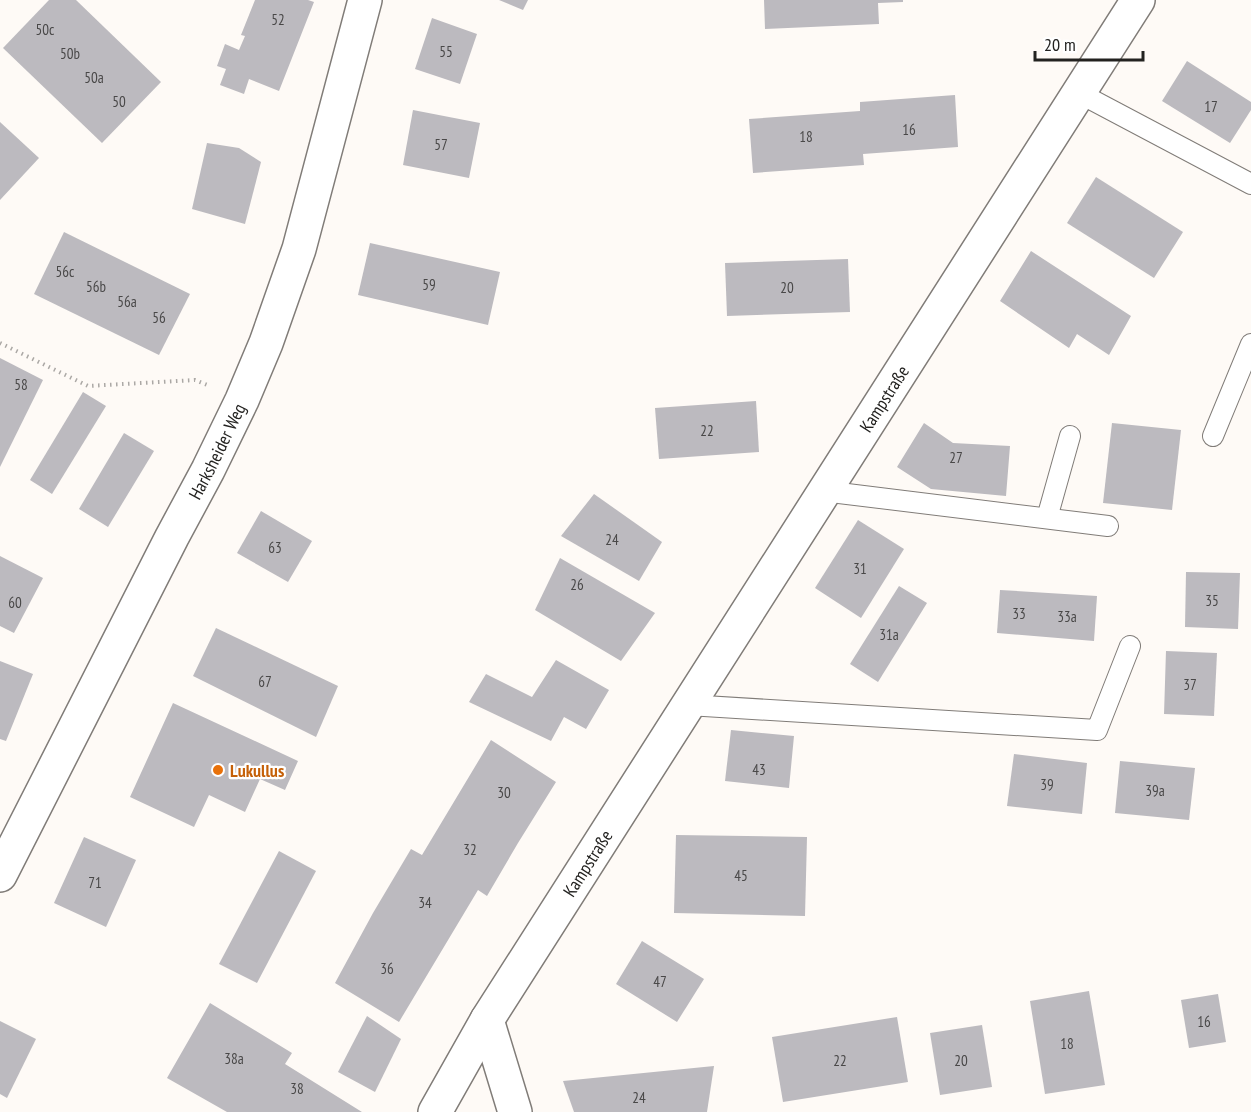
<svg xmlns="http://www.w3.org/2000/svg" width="1251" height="1112" font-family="'PT Sans Narrow',sans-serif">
  <rect width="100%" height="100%" fill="#fefaf6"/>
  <g fill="#bcbabf">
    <path d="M49 0H76L161 82 102 143 3 48Z"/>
    <path d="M255 0H308L314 2 279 91 249 79 244 94 220 85 226 69 217 66 225 44 239 50 245 36 241 35Z"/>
    <path d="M499 0H528L523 10Z"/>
    <path d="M764 0H903V2L878 3 879 24 765 29Z"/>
    <path d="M432 18 477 34 460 84 415 69Z"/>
    <path d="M1187 61 1251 102V110L1230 143 1162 101Z"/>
    <path d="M955 95 958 147 863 154 864 165 753 173 749 119 860 111V102Z"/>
    <path d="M413 110 480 123 469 178 403 165Z"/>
    <path d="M0 122 39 158 0 200Z"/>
    <path d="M207 143 239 148 261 162 245 224 192 209Z"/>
    <path d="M1096 177 1183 232 1154 278 1067 223Z"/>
    <path d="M64 232 190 294 159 355 34 294Z"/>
    <path d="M370 243 500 272 488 325 358 295Z"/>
    <path d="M1031 251 1131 316 1109 355 1077 334 1069 348 1000 301Z"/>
    <path d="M848 259 850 312 727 316 725 263Z"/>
    <path d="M0 358 43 380 0 467Z"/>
    <path d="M83 392 106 406 52 494 30 480Z"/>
    <path d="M756 401 759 452 659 459 655 408Z"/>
    <path d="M924 423 953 443 1010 446 1006 496 931 489 897 467Z"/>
    <path d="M1112 423 1181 430 1172 510 1103 503Z"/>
    <path d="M124 433 154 451 108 527 79 509Z"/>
    <path d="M594 494 662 542 639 581 561 536Z"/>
    <path d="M261 511 312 541 288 582 237 553Z"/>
    <path d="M858 520 904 549 861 618 815 588Z"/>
    <path d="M0 556 43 578 14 633 0 626Z"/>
    <path d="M560 558 655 613 621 661 535 610Z"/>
    <path d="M1186 572 1240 573 1238 629 1185 627Z"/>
    <path d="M899 586 927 603 878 682 850 664Z"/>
    <path d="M1000 590 1097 596 1094 641 997 633Z"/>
    <path d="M216 628 338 686 316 737 193 676Z"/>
    <path d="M1166 651 1217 653 1214 716 1164 714Z"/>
    <path d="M556 660 609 690 586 729 564 717 551 741 469 702 486 674 532 697Z"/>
    <path d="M0 661 33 674 6 741 0 739Z"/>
    <path d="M173 703 298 761 285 790 260 779 245 812 209 795 194 827 130 797Z"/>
    <path d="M731 730 794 736 789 788 725 781Z"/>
    <path d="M491 740 556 782 518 843 487 896 478 890 399 1022 335 983 373 913 411 849 422 855Z"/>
    <path d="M1014 754 1087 763 1082 814 1007 806Z"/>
    <path d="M1120 761 1195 768 1189 820 1115 813Z"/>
    <path d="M676 835 807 837 805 916 674 913Z"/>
    <path d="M84 837 136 860 106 927 54 903Z"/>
    <path d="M279 851 316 871 257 983 219 964Z"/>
    <path d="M642 941 704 979 677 1022 616 984Z"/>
    <path d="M1089 991 1105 1085 1045 1094 1030 1001Z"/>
    <path d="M1218 994 1226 1042 1189 1048 1181 1000Z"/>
    <path d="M210 1003 292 1053 285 1064 362 1112H227L167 1078Z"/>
    <path d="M367 1016 401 1039 375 1092 338 1072Z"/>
    <path d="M897 1017 908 1082 783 1102 772 1037Z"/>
    <path d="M0 1021 36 1039 7 1098 0 1094Z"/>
    <path d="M982 1025 992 1087 940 1095 930 1033Z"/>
    <path d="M714 1066 707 1112H574L563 1081Z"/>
  </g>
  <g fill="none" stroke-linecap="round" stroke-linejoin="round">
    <defs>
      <g id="lane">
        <path d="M1079 93 1251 184"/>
        <path d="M1213 436 1251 344"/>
        <path d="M839 493 1108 526"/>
        <path d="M1047 518 1070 436"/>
        <path d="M688 705 1097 730 1130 646"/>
      </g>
      <g id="street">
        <path d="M487 1020 515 1112"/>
        <path id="s1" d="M435 1112 487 1020 1138 0"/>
      </g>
      <g id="secondary">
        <path id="s2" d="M0 875 172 537 208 470 242 400 266 343 299 249 365 0"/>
      </g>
    </defs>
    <use href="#lane" stroke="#807c78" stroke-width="22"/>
    <use href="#street" stroke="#807c78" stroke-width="36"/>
    <use href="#secondary" stroke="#807c78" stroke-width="36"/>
    <path stroke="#aba8a5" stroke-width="4" stroke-dasharray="1.5 4.5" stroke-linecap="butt" d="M0 343 88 386 195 380 210 386"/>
    <use href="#lane" stroke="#fff" stroke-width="20"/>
    <use href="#street" stroke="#fff" stroke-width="33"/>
    <use href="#secondary" stroke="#fff" stroke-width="33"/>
  </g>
  <circle fill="#e8710a" stroke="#fff" stroke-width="2" cx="218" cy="770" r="6"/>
  <g text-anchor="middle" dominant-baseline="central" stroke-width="4.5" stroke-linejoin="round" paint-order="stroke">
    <g font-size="15" fill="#494848">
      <text x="278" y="19">52</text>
      <text x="45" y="29">50c</text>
      <text x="446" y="51">55</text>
      <text x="70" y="53">50b</text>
      <text x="94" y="77">50a</text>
      <text x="119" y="101">50</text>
      <text x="1211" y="106">17</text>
      <text x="909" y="129">16</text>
      <text x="806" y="136">18</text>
      <text x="441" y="144">57</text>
      <text x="65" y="271">56c</text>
      <text x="429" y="284">59</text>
      <text x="96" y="286">56b</text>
      <text x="787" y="287">20</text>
      <text x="127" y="301">56a</text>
      <text x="159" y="317">56</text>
      <text x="21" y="384">58</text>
      <text x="707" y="430">22</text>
      <text x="956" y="457">27</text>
      <text x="612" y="539">24</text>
      <text x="275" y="547">63</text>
      <text x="860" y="568">31</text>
      <text x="577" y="584">26</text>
      <text x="1212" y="600">35</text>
      <text x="15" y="602">60</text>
      <text x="1019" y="613">33</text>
      <text x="1067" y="616">33a</text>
      <text x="889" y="634">31a</text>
      <text x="265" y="681">67</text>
      <text x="1190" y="684">37</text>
      <text x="759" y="769">43</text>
      <text x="1047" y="784">39</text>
      <text x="1155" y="790">39a</text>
      <text x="504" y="792">30</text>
      <text x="470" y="849">32</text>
      <text x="741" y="875">45</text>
      <text x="95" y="882">71</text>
      <text x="425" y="902">34</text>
      <text x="387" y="968">36</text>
      <text x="660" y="981">47</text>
      <text x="1204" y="1021">16</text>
      <text x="1067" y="1043">18</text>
      <text x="234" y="1058">38a</text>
      <text x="840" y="1060">22</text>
      <text x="961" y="1060">20</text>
      <text x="297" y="1088">38</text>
      <text x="639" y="1097">24</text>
    </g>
    <g font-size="18" fill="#232220" stroke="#fff">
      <text stroke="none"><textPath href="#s1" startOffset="843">Kampstraße</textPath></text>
      <text stroke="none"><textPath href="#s2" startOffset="476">Harksheider Weg</textPath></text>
      <text stroke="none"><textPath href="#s1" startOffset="292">Kampstraße</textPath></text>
    </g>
    <g font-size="18" font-weight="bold" fill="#c56008" stroke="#fff" text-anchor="start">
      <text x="230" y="770">Lukullus</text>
    </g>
  </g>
  <path d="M1035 51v9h108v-9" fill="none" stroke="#232220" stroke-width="3"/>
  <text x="1044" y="51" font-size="18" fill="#232220" stroke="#ffffff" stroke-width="4.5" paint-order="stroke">20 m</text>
</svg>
